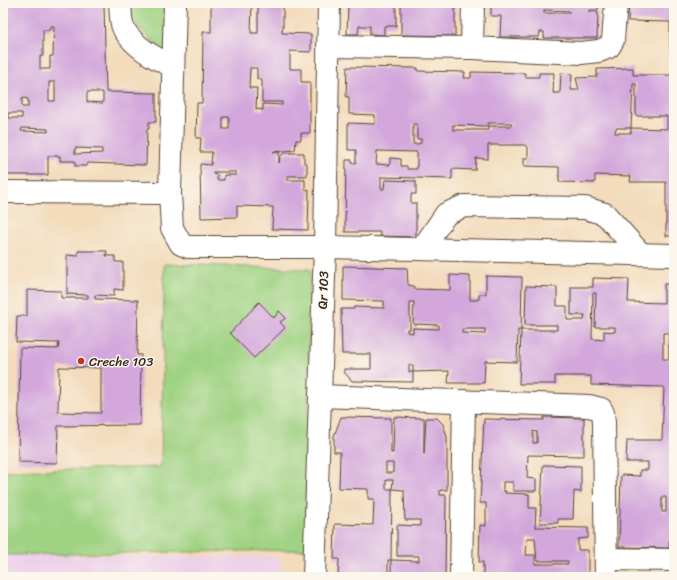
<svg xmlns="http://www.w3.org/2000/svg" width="677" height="580" font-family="Sriracha,sans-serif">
  <rect width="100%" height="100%" fill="#fbf7ec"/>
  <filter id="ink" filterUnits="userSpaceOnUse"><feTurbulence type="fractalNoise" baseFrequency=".025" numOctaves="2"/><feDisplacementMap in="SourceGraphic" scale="8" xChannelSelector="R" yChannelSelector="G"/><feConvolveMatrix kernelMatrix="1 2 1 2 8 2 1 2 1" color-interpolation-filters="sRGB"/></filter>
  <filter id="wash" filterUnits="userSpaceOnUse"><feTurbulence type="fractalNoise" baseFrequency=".012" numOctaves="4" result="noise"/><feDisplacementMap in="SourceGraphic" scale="16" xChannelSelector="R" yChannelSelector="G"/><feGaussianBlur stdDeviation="0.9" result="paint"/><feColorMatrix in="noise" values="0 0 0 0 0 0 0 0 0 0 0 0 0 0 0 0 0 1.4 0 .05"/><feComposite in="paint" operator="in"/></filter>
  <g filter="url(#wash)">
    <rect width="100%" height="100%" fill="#f3dbbb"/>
    <path fill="#edd0e9" d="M3 555 280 557V577H3Z"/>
    <g fill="#9fd282" stroke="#6d7e50">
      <path d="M130 3H171L169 58 130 18Z"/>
      <path d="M164 264 310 269 306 550 3 555V471L161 467C162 399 164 332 164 264Z"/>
    </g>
    <g id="blocks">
      <g fill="#d3a7dc" fill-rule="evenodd">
        <path d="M6 3H104L106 92 156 93V122H149V129H147L146 165 87 163V166H75V161H60V156H48V175H3V19H6ZM50 26H54L53 56H50V69H40V56H43V30H50ZM49 82H55V101H49ZM87 92H103V103L87 102ZM22 98 28 99V107H22ZM8 113H22V118H8ZM22 128 48 129V132L21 131ZM75 148 102 149V153L75 154Z"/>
        <path d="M211 3H252L251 33H258V3H283V29H282V33L311 34V52L290 51V69H301V82H310V133H301V140H296L295 150 273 152H279V163L280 157 284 153H304V163H307V176H287V180H305V190H309L308 230 272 229 273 207 237 206V217L201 218 200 164 211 165 212 152H200L201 138H196L197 103H202L203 32H211ZM250 68H257V79H262V102H282V105L263 104V110L256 109 257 88H249ZM223 117H229V129H223ZM213 172H236V175H224V180H217V175L213 174Z"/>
        <path d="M348 3H396V26H384V35L370 34V26H359L358 34H347Z"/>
        <path d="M401 3H455V36L401 35Z"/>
        <path d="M491 3H598V10H589V12H598L597 38H544V32H540L539 37H500L501 16H491ZM544 10 569 11V13H544Z"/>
        <path d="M629 3H674V49H670V22L628 21Z"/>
        <path d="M672 52H674V236H666V182H630L631 176 595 175V183L559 182V167L524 166V158H528V147L524 145H488V159L476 158 475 170 452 169V179L381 177V189H384L385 180 416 181V194H411V203H416V237L380 236V232H345L346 160H352V163H356V150H348V123L375 124V115L349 114V97H346L347 67 418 68V71L465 72 464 78H471V72L525 73V77H539V73H554L553 93H560L561 73 572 74 571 90H579L576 78 597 77V69L633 68V75H672ZM633 84H636V116H667V129L631 128ZM488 123H512L511 126H488ZM413 124H417V139H421V143L417 144H413ZM453 125 488 126V130H453ZM616 128H631V133H615ZM377 151 417 152V169H407V166H401V159L390 158V165L376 164Z"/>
        <path d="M78 251H107L106 256H115V262H123V290L114 289V296L95 295V299L138 300 137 355H141L140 425 58 426 57 463 18 462 20 348 58 349 59 343 16 342 17 316H27V290L61 291V298H88V295L67 294V255L78 256ZM59 367 101 368V413L58 412Z"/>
        <path d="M343 266 407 268 408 285 414 286V289L450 290V275L470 276V300H477L479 299V294H486V276L522 277 521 330H518L517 362 485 361 484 383H448L449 371 413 372V365H409V372H413V382L352 381 344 372V369H371V354H342L341 309H354V307L384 308V301L343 300ZM410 302H414L413 324 439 325V329L413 328V333L407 332V329H410ZM462 329H485V334L462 333Z"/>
        <path d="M593 278 629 279 628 302 664 303V284H671V287H674V541H669V548L619 547 621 475 640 476V470H648V462H626L627 440H662L664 387 591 385V376H555V384H519L521 330H557V325H525L526 286 557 287V306H567V320H584L585 315H571V287H593ZM593 293H596L595 327H615V332L604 331V340L592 339ZM663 333H669V359H663ZM662 497H666V512H662Z"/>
        <path d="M259 302 274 318 279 311 286 318 280 322 285 328 254 358 230 333Z"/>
        <path d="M341 417 391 418V453H393L394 417 424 418V454L426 418H437L443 424 447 437V490H440V495H446L445 577H391V560H388V577H338L339 559H334L335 524 373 525 374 499H368V489L339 488 340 452H334V436ZM386 463H393V473H386ZM386 480H393L392 489 404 490 405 520H420V526L397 525V556H419V561L391 560 392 489H386Z"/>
        <path d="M544 417 584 418V456L528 455 527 478 536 479V491H513V482H503V491H506L505 493 529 494V508H536L535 527 588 528V538L578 539V550H588V577H483V562H479L480 525 486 526V503H480L484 419 544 420ZM533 431 537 432V443H533ZM527 538H535L537 561H568V564H535V555H526Z"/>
        <path d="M543 465 581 466V492L574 491 573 519H558V523H540Z"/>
      </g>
    </g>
  </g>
  <g filter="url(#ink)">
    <use href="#blocks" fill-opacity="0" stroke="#574536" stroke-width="1"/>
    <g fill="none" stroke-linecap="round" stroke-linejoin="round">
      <defs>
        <g id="street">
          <path d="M120 3C121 12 120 24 125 31 136 48 156 59 173 66"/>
          <path d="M175 3 170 193 172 228 181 244 188 247H325L674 255"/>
          <path d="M328 46 472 48 581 53 599 51 609 47 613 40 616 3"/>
          <path d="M472 48 473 3"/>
          <path d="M3 192 170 193"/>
          <path d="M422 249 446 214 464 206 585 208 605 214 641 254"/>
          <path d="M320 396 589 406 601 409 603 413 604 422 606 577"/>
          <path d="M607 559 674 560"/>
          <path d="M314 577 325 247 329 3"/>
          <path d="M461 577 464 401"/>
        </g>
      </defs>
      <use href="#street" stroke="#574536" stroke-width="24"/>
      <use href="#street" stroke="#fff" stroke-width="22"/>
    </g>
  </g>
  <circle fill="#c8321e" stroke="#fbf7ec" stroke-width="1.5" cx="81" cy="361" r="4"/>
  <g text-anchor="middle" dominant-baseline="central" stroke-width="3" stroke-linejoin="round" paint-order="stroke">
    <g font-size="13" fill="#3b2a1e" stroke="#fbf7ec">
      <text transform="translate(323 290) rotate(-88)">Qr 103</text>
    </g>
    <g font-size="13" fill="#3b2a1e" stroke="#fbf7ec" text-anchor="start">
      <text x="89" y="361">Creche 103</text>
    </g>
  </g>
  <rect width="677" height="580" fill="none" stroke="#fbf7ec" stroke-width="16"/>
</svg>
